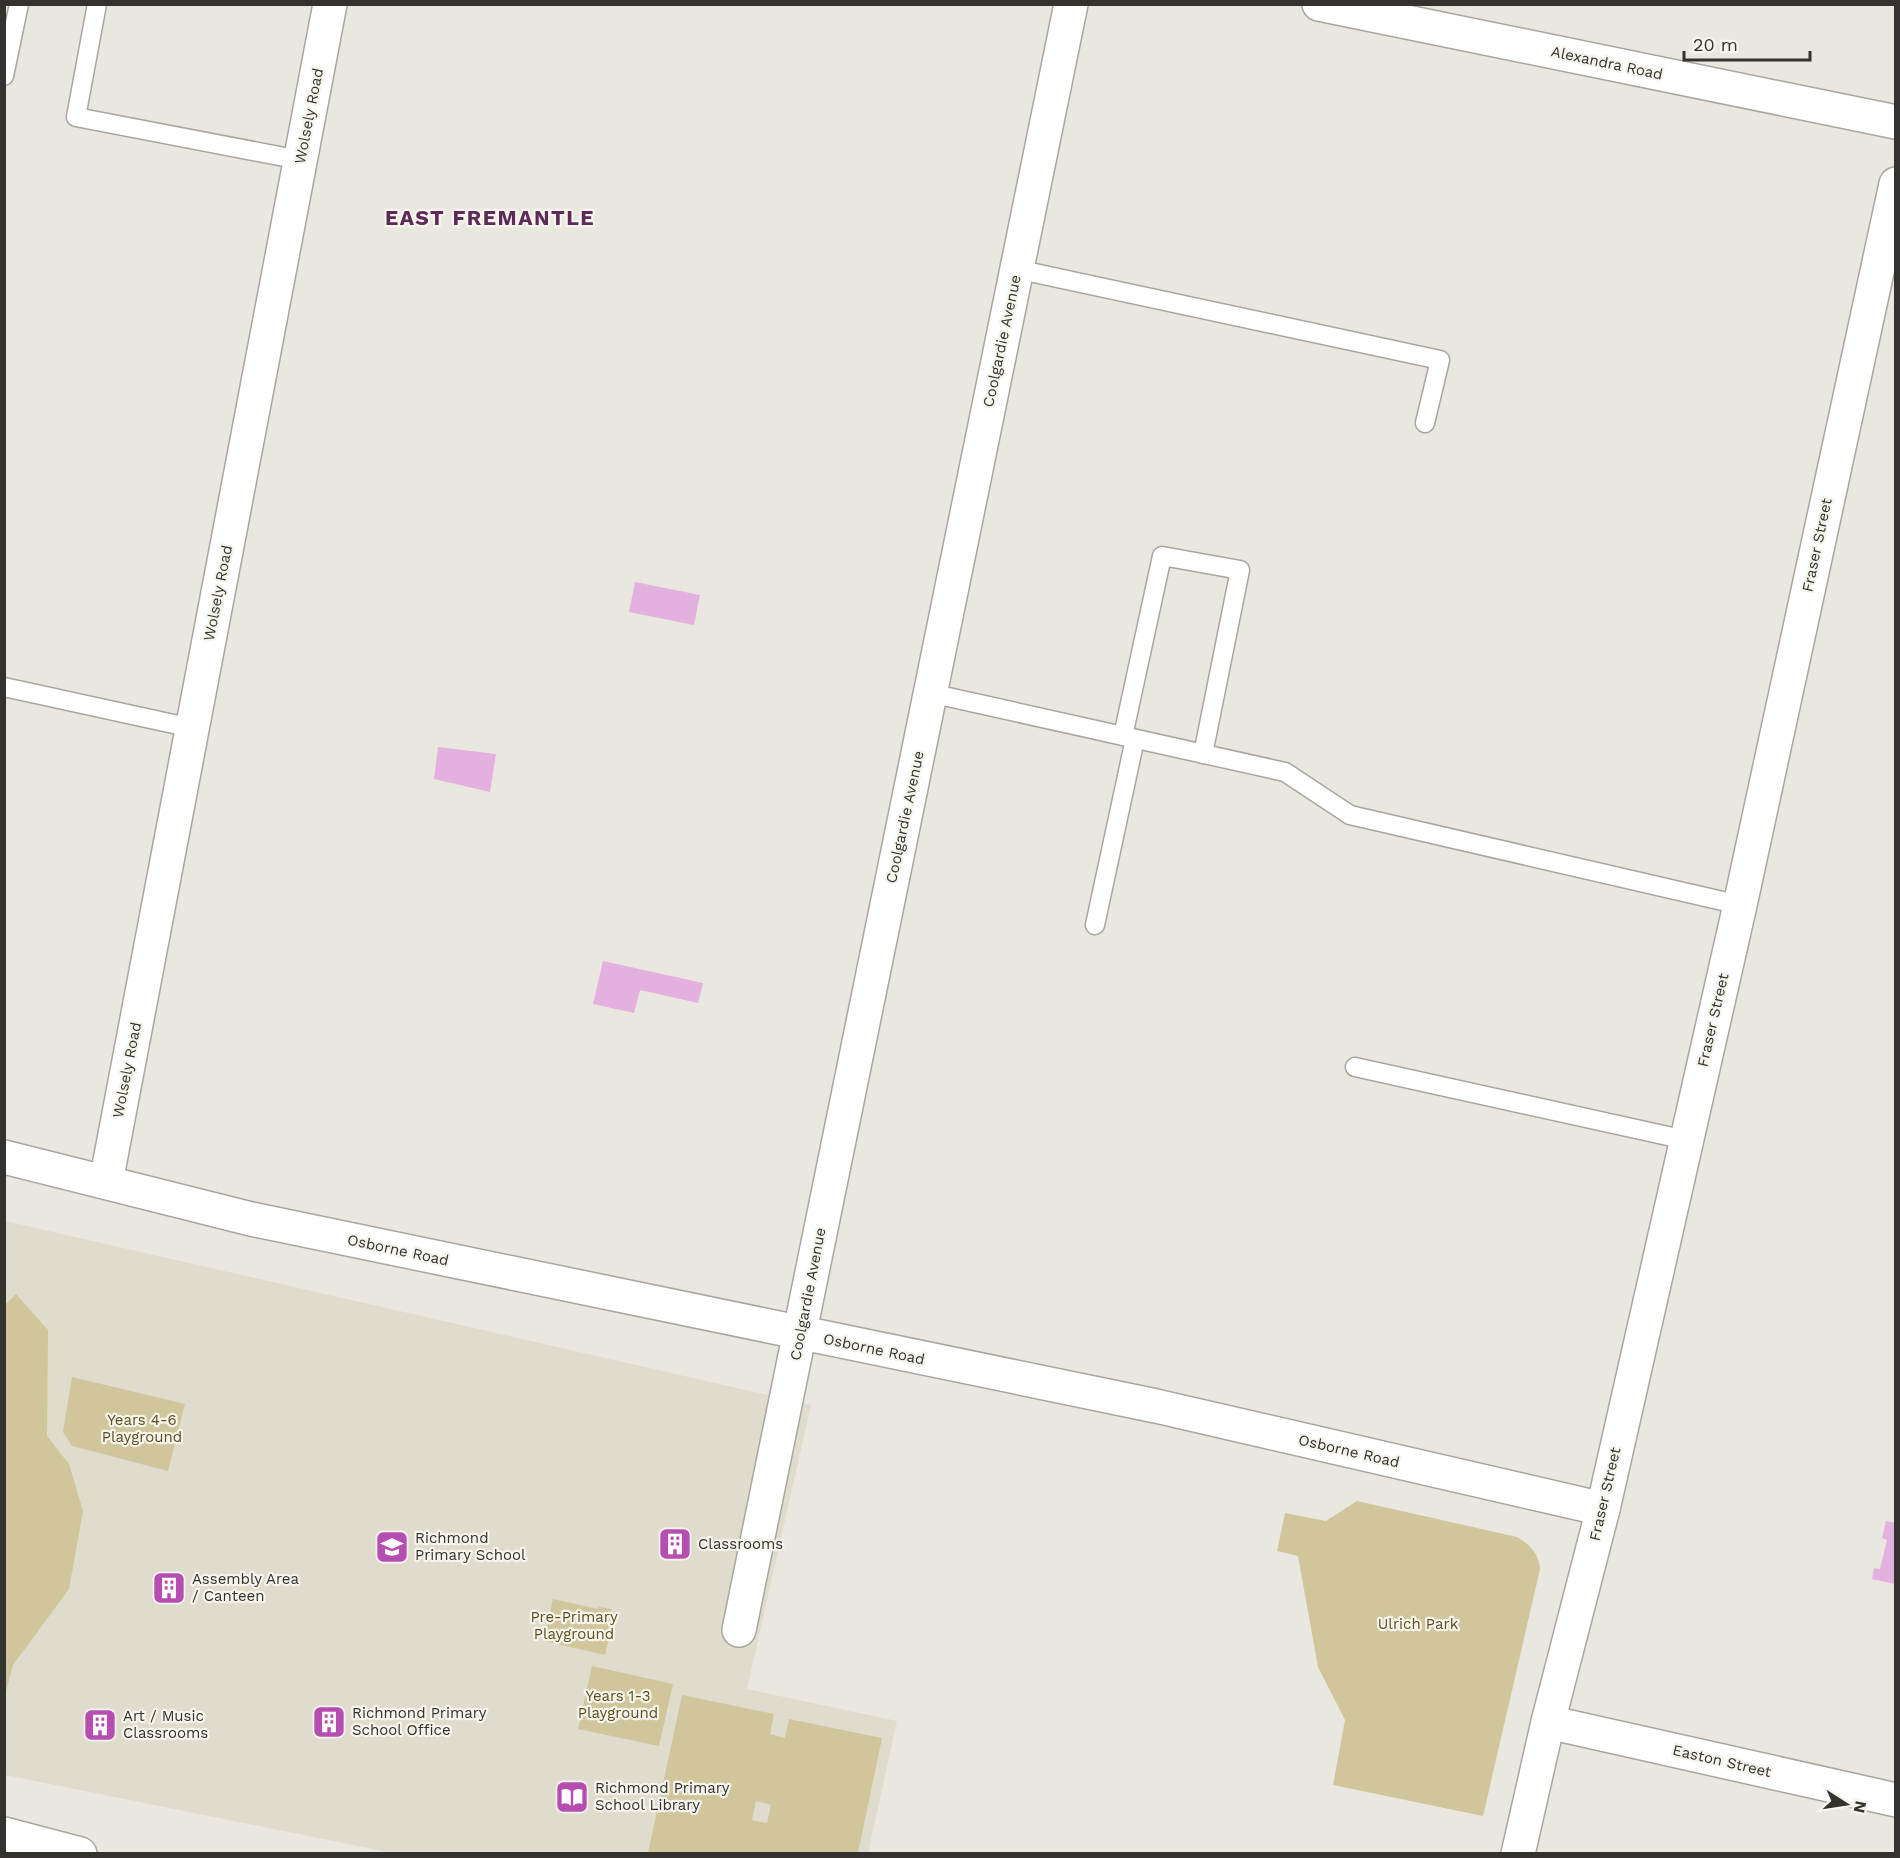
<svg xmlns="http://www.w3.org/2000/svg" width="1900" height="1858" font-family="'Work Sans',sans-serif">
  <rect width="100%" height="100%" fill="#e9e7df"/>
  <path fill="#dfdccd" d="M5 1221 811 1405 747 1689 897 1721 868 1853H393L5 1775Z"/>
  <g fill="#d0c59b" fill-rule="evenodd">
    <path d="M16 1294 48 1330 47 1436 69 1464 83 1511 69 1589 13 1665 5 1695 4 1306Z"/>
    <path d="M72 1377 185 1404 168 1471 72 1446 63 1432Z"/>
    <path d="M1357 1501 1517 1537C1530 1545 1539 1553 1540 1569L1483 1816 1333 1785 1345 1720 1318 1667 1298 1556 1277 1551 1285 1513 1326 1521Z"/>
    <path d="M553 1599 598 1609 599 1607 611 1609V1611L615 1612 605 1655 544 1641Z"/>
    <path d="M592 1666 673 1684 659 1746 578 1729Z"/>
    <path d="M682 1695 774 1714 770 1734 785 1738 789 1719 882 1738 858 1853H648ZM756 1801 771 1805 767 1823 752 1820Z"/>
  </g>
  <g fill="#e4b0df">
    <path d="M635 582 700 595 694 625 629 612Z"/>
    <path d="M438 747 496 754 490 792 434 779Z"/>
    <path d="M603 961 703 983 698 1003 640 990 634 1013 593 1004Z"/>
    <path d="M1886 1521 1895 1523V1584L1872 1579 1874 1568 1880 1569 1887 1540 1882 1538Z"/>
  </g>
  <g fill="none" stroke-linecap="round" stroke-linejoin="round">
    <defs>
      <g id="service">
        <path d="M97 4 76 117 300 160"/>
        <path d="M4 76 19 4"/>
        <path d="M1016 269 1440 360 1425 423"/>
        <path d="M4 687 192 728"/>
        <path d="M930 693 1285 772 1350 815 1740 905"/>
        <path d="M1123 736 1162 556 1240 570 1203 754"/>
        <path d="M1095 925 1135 739"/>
        <path d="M1355 1067 1686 1140"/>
      </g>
      <g id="minor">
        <path d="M1319 4 1896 122"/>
        <path d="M4 1157 251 1219 1156 1406 1603 1509"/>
        <path d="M106 1182 330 4"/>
        <path d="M739 1630 1071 4"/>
        <path d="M1548 1722 1896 1800"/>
        <path d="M4 1834 80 1854"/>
        <path d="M1518 1854 1548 1722 1603 1509 1740 905 1896 184"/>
      </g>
    </defs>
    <use href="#service" stroke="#a8a69f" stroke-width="21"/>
    <use href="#minor" stroke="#a8a69f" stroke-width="36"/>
    <use href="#service" stroke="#fff" stroke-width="18"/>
    <use href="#minor" stroke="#fff" stroke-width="33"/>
  </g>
  <defs>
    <symbol id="building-square" viewBox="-11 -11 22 22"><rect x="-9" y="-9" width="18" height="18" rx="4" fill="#b64eb1" stroke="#f6f4ec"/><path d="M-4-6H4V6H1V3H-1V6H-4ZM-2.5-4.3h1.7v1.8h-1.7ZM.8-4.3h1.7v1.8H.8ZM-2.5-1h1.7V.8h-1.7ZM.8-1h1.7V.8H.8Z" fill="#fff"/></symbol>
    <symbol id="school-square" viewBox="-11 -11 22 22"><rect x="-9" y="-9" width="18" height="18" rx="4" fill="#b64eb1" stroke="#f6f4ec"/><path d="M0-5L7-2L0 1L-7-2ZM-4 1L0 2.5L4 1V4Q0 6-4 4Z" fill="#fff"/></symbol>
    <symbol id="library-square" viewBox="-11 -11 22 22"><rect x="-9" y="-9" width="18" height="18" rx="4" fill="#b64eb1" stroke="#f6f4ec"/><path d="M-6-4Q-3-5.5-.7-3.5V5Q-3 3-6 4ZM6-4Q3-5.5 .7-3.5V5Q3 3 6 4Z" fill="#fff"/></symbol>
  </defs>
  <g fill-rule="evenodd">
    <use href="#building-square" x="656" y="1525" width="38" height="38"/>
    <use href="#school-square" x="373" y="1528" width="38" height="38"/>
    <use href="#building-square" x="150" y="1569" width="38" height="38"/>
    <use href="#building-square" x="310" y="1703" width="38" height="38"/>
    <use href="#building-square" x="81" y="1706" width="38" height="38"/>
    <use href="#library-square" x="553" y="1778" width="38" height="38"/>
  </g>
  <g text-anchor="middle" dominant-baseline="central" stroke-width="4.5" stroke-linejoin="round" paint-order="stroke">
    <g font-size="15" fill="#33322f" stroke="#f6f4ec">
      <text transform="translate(1607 63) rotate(12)">Alexandra Road</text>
      <text transform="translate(309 116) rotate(-79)">Wolsely Road</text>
      <text transform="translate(1002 341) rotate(-78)">Coolgardie Avenue</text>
      <text transform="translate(1817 545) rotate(-78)">Fraser Street</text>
      <text transform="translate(218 593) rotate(-79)">Wolsely Road</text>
      <text transform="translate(905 817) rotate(-78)">Coolgardie Avenue</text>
      <text transform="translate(1713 1020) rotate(-77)">Fraser Street</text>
      <text transform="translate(127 1070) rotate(-79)">Wolsely Road</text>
      <text transform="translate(398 1250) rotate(12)">Osborne Road</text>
      <text transform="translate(808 1294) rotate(-79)">Coolgardie Avenue</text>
      <text transform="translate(874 1349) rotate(12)">Osborne Road</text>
      <text transform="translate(1349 1451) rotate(13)">Osborne Road</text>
      <text transform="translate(1605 1494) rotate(-77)">Fraser Street</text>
      <text transform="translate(1722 1761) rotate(13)">Easton Street</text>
    </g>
    <g font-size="15" fill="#5d501e" stroke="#f6f4ec">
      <text x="142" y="1420">Years 4-6<tspan x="142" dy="17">Playground</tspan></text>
      <text x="574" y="1617">Pre-Primary<tspan x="574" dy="17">Playground</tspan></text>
      <text x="1418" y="1624">Ulrich Park</text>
      <text x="618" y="1696">Years 1-3<tspan x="618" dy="17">Playground</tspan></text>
    </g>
    <g font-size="15" fill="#33322f" stroke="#f6f4ec" text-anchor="start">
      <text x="415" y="1538">Richmond<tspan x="415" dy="17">Primary School</tspan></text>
      <text x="698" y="1544">Classrooms</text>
      <text x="192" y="1579">Assembly Area<tspan x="192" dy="17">/ Canteen</tspan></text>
      <text x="352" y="1713">Richmond Primary<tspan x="352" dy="17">School Office</tspan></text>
      <text x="123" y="1716">Art / Music<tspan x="123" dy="17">Classrooms</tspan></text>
      <text x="595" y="1788">Richmond Primary<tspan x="595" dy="17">School Library</tspan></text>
    </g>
    <g font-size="21" font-weight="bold" letter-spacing="1.5" fill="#5d2a5a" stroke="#f6f4ec">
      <text x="490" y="217">EAST FREMANTLE</text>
    </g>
  </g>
  <rect width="1900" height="1858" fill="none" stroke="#33322f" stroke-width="12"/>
  <g transform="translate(1846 1804) rotate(102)" stroke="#f6f4ec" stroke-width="4.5" paint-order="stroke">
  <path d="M0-4.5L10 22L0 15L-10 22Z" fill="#33322f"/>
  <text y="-9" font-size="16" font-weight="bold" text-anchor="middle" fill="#33322f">N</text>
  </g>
  <path d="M1684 51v9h126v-9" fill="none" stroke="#33322f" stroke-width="3"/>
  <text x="1693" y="51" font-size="18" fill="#33322f" stroke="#f6f4ec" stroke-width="4.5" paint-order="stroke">20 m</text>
</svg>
